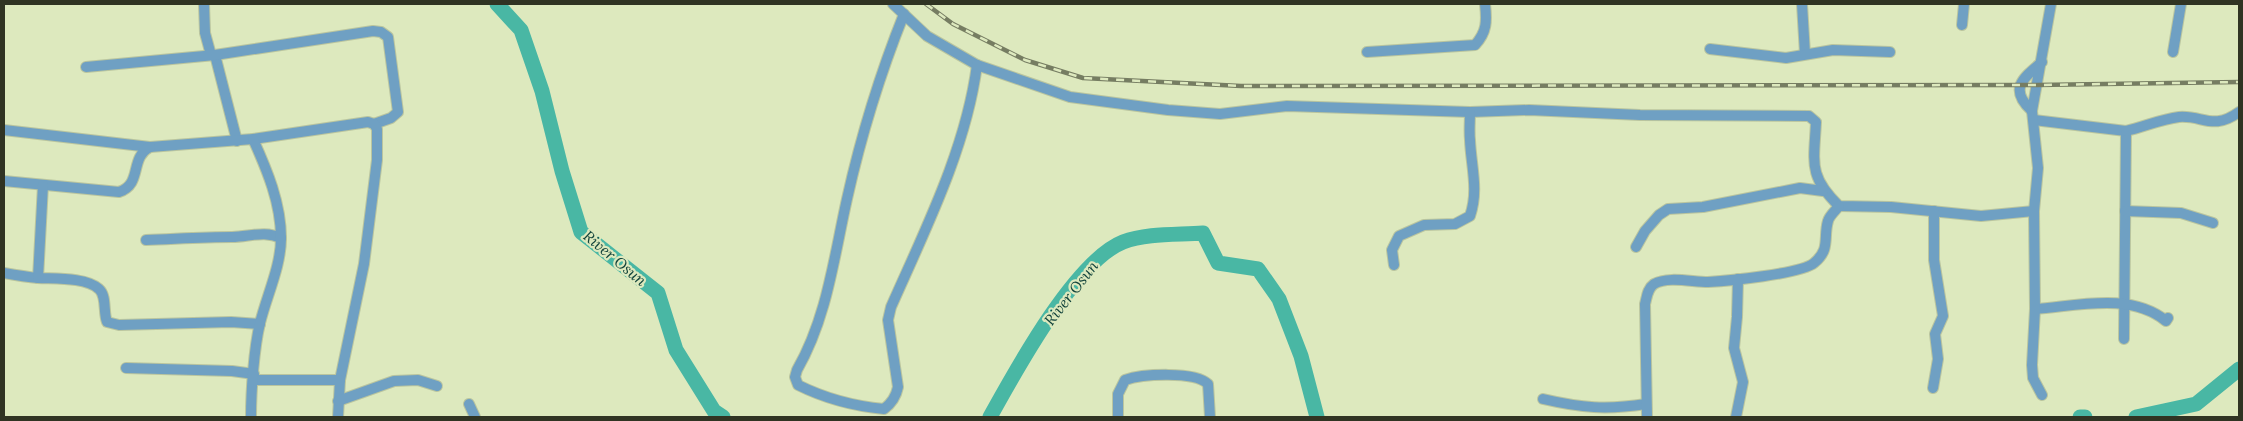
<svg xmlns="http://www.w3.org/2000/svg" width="2243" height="421" font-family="Lora,serif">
  <rect width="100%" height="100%" fill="#dde9be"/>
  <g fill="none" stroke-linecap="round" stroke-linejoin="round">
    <g stroke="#49b7a4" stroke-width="15">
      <path d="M497 4 521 30 542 91 562 171 581 232 658 293 676 350 714 411 723 417"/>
      <path d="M990 417C1015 372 1075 261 1123 242 1147 233 1178 235 1203 233L1218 263 1258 269 1279 299 1301 356 1317 417"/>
      <path d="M2080 417H2085"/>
      <path d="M2136 417 2196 404 2239 369"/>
    </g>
    <defs>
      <g id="minor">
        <path d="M204 4 205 33 211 55"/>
        <path d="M893 4 927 36 977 65 1070 97 1168 110 1220 114 1287 106 1470 112 1529 110 1640 115 1809 116 1816 122C1814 163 1808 176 1839 206L1891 207 1981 216 2034 211"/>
        <path d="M1802 4 1805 54"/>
        <path d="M904 14C880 74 861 136 847 199 834 257 827 318 797 370L795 377 798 385C826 399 853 406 884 409 892 403 896 397 898 387L888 320 891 307C925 230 966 149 977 65"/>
        <path d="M1962 25 1964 4"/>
        <path d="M1710 49 1786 58 1833 50 1890 52"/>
        <path d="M1367 52 1475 45C1487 32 1487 21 1485 4"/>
        <path d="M2173 52 2181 4"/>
        <path d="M215 55 237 141"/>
        <path d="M86 67 215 55 373 31 381 32 388 37 398 112 391 118 374 124"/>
        <path d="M2032 111C2008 89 2023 78 2042 62"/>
        <path d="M2034 120 2126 131 2124 339"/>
        <path d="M4 130 150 147 253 139 368 122 374 124 377 129V160L364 264 340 380 338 417"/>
        <path d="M2126 131C2144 127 2161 119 2179 117 2203 115 2213 131 2239 112"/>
        <path d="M4 181 119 192C143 184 129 158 150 147"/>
        <path d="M2125 211 2181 213 2213 223"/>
        <path d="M146 240C175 239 203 237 232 237 249 237 264 230 281 238"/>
        <path d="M1636 247 1645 231 1659 215 1668 209 1703 207 1800 188 1823 191"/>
        <path d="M1394 265 1392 250 1399 236 1424 225 1455 224 1470 216C1479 190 1471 166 1470 140 1469 131 1470 121 1470 112"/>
        <path d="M4 273C15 275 27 277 38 278 54 279 86 277 99 289 107 296 103 312 107 322L119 325 231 322 260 324"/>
        <path d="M38 278 43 185"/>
        <path d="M2035 309C2078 306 2130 292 2166 321L2168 318"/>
        <path d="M126 368 232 371 254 374"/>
        <path d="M253 380H340"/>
        <path d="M1933 388 1938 359 1935 334 1943 316 1934 260V211"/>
        <path d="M2042 395 2033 378 2032 365 2035 309 2034 211 2038 168 2032 111 2051 4"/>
        <path d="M1543 399C1582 408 1606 410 1646 404"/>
        <path d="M338 401 394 381 418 380 437 386"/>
        <path d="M469 404 475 417"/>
        <path d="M251 417C251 391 254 348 260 323 267 295 281 266 281 238 281 203 267 170 253 139"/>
        <path d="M1118 417V394L1125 380C1142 374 1195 371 1208 384L1210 417"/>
        <path d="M1647 417 1645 304C1647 297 1647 289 1654 284 1668 276 1692 282 1708 282 1726 281 1801 274 1814 263 1831 249 1823 238 1828 221 1829 216 1836 210 1839 206"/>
        <path d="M1736 417 1743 382 1734 348 1737 317 1738 279"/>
      </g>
    </defs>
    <use href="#minor" stroke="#bac59f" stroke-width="12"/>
    <use href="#minor" stroke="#6fa0c3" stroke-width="10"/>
    <defs>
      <path id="rail" d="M926 4 953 24 1025 60 1083 78 1241 86 2037 85 2239 82"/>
    </defs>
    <use href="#rail" stroke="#767d62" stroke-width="4.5"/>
    <use href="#rail" stroke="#dde9be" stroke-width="2.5" stroke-dasharray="8" stroke-linecap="butt"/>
  </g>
  <g text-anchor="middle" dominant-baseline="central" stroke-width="4.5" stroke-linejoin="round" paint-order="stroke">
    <g font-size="15" font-style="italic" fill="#12433b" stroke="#dde9be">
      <text transform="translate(615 258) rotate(40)">River Osun</text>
      <text transform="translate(1071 293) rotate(-52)">River Osun</text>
    </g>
  </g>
  <rect width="2243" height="421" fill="none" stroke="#303423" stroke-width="10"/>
</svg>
